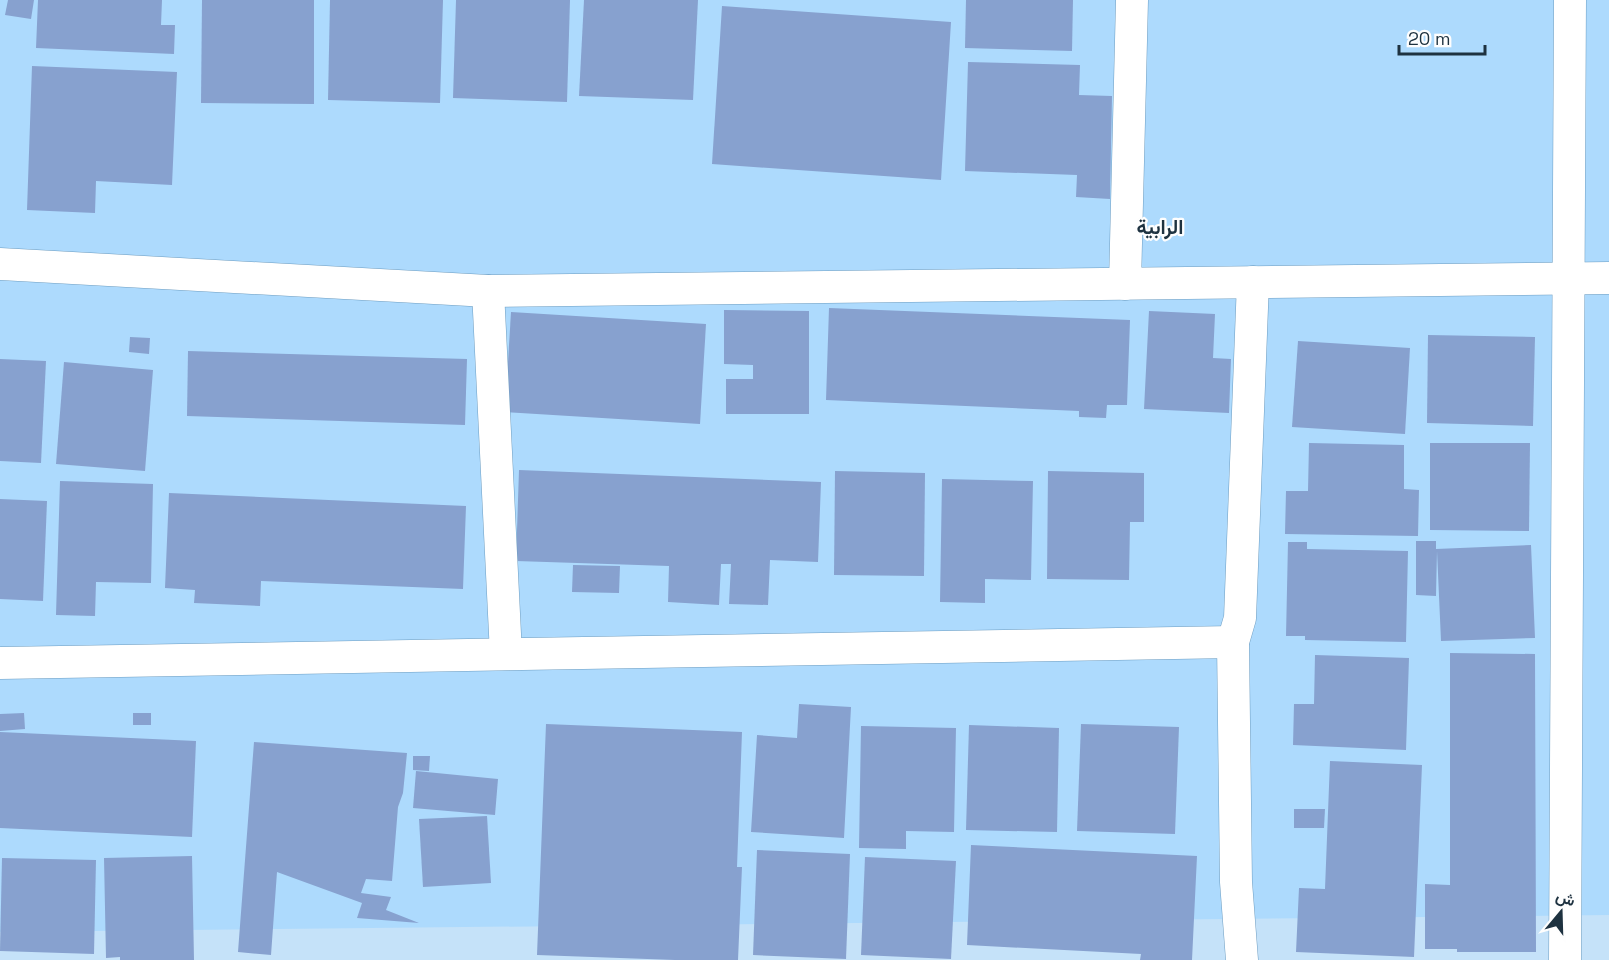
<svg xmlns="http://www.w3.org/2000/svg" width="1609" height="960" font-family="'Space Grotesk',Vazirmatn,sans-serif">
  <rect width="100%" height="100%" fill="#c5e2f9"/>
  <path fill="#addafd" d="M0 0H1609V915L0 932Z"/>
  <g fill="#87a1cf">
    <path d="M8 0H34L31 19 5 15Z"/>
    <path d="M38 0H162L161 25H175L174 54 36 48Z"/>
    <path d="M202 0H314V104L201 103Z"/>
    <path d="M330 0H443L440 103 328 100Z"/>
    <path d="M456 0H570L567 102 453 98Z"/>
    <path d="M584 0H698L693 100 579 96Z"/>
    <path d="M966 0H1073L1072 51 965 48Z"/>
    <path d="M722 6 951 22 941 180 712 164Z"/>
    <path d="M968 62 1080 65 1079 95 1112 96 1110 199 1076 197 1077 175 965 171Z"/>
    <path d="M32 66 177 72 172 185 96 181 95 213 27 210Z"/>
    <path d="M829 308 1130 320 1127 405H1107L1106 418 1079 417V411L826 400Z"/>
    <path d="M724 310 809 311V414H726V379H753V365L724 364Z"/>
    <path d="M1149 311 1215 314 1213 358 1231 359 1229 413 1144 409Z"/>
    <path d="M511 312 706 324 700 424 505 412Z"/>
    <path d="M1428 335 1535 337 1533 426 1427 423Z"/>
    <path d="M130 337 150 338 149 354 129 352Z"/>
    <path d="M1298 341 1410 348 1405 434 1292 427Z"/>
    <path d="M188 351 467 359 465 425 187 416Z"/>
    <path d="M0 359 46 361 41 463 0 461Z"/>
    <path d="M64 362 153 370 145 471 56 464Z"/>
    <path d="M1309 443 1404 445V489L1419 490 1418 536 1285 534 1286 491H1308Z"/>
    <path d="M1430 443H1530L1529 531 1430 530Z"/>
    <path d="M519 470 821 482 818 562 770 560 768 605 729 604 731 564H721L719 605 668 602 669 566 516 561Z"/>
    <path d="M835 471 925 473 924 576 834 575Z"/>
    <path d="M1048 471 1144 473V522H1130L1129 580 1047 579Z"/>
    <path d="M942 479 1033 481 1031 580 985 579V603L940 602Z"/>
    <path d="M60 481 153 484 151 583 96 582 95 616 56 615Z"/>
    <path d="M169 493 466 506 463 589 261 581 260 606 194 603 195 590 165 588Z"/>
    <path d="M0 499 47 501 43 601 0 599Z"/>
    <path d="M1416 541H1436V549L1531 545 1535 638 1441 641 1437 551 1436 596 1416 595Z"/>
    <path d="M1288 542H1307V549L1408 551 1406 642 1305 640V636H1286Z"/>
    <path d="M573 565 620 566 619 593 572 592Z"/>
    <path d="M1450 653 1535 654 1536 952H1457V949H1425V884L1450 885Z"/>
    <path d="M1315 655 1409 658 1406 750 1293 745 1294 704H1314Z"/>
    <path d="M799 704 851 707 844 838 751 832 757 735 797 738Z"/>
    <path d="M24 713 25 729 0 731V714Z"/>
    <rect x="133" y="713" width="18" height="12"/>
    <path d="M546 724 742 732 737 867H742L738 960H675L537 955Z"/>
    <path d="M1081 724 1179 727 1175 834 1077 831Z"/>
    <path d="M969 725 1059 728 1057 832 966 830Z"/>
    <path d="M861 726 956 728 954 832 906 831V849L859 848Z"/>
    <path d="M0 732 196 741 192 837 0 828Z"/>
    <path d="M254 742 407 753 403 793 398 807 392 881 366 879 361 893 391 897 386 910 419 923 357 918 362 903 277 872 271 955 238 952Z"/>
    <path d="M413 756H430L429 771 413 770Z"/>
    <path d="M1330 761 1422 765 1414 957 1296 952 1299 888 1325 889Z"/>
    <path d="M416 771 498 779 495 815 413 808Z"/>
    <path d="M1294 809H1325L1324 828H1294Z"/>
    <path d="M487 816 491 883 423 887 419 819Z"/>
    <path d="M971 845 1197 856 1192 960H1140L1141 954 967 945Z"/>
    <path d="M757 850 850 854 846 959 753 955Z"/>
    <path d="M192 856 194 960H120V957L106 958 104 858Z"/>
    <path d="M865 857 956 861 951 959 861 955Z"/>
    <path d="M2 858 96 860 94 954 0 951Z"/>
  </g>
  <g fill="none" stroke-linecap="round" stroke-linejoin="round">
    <defs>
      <g id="minor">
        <path d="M0 264 488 291 1609 278"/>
        <path d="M1125 284 1132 0"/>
        <path d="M488 291 506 654"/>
        <path d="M0 663 1233 642"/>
        <path d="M1242 960 1236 882 1233 642 1240 618 1253 282"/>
        <path d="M1565 960 1570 0"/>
      </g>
    </defs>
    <use href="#minor" stroke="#6d9dc1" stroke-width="33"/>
    <use href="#minor" stroke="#fff" stroke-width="32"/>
  </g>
  <g text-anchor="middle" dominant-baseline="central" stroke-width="4.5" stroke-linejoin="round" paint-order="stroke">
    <g font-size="20" font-weight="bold" fill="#1e3240" stroke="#fefefe">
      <text x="1160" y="227">الرابية</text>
    </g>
  </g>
  <g transform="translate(1561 912) rotate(19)" stroke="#fefefe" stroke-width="4.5" paint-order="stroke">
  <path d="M0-4.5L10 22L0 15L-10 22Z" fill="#1e3240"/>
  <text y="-9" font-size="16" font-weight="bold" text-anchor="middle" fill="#1e3240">ش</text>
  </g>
  <path d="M1399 45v9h86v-9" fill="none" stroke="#1e3240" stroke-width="3"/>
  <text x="1408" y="45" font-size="18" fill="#1e3240" stroke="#fefefe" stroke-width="4.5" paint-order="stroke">20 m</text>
</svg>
